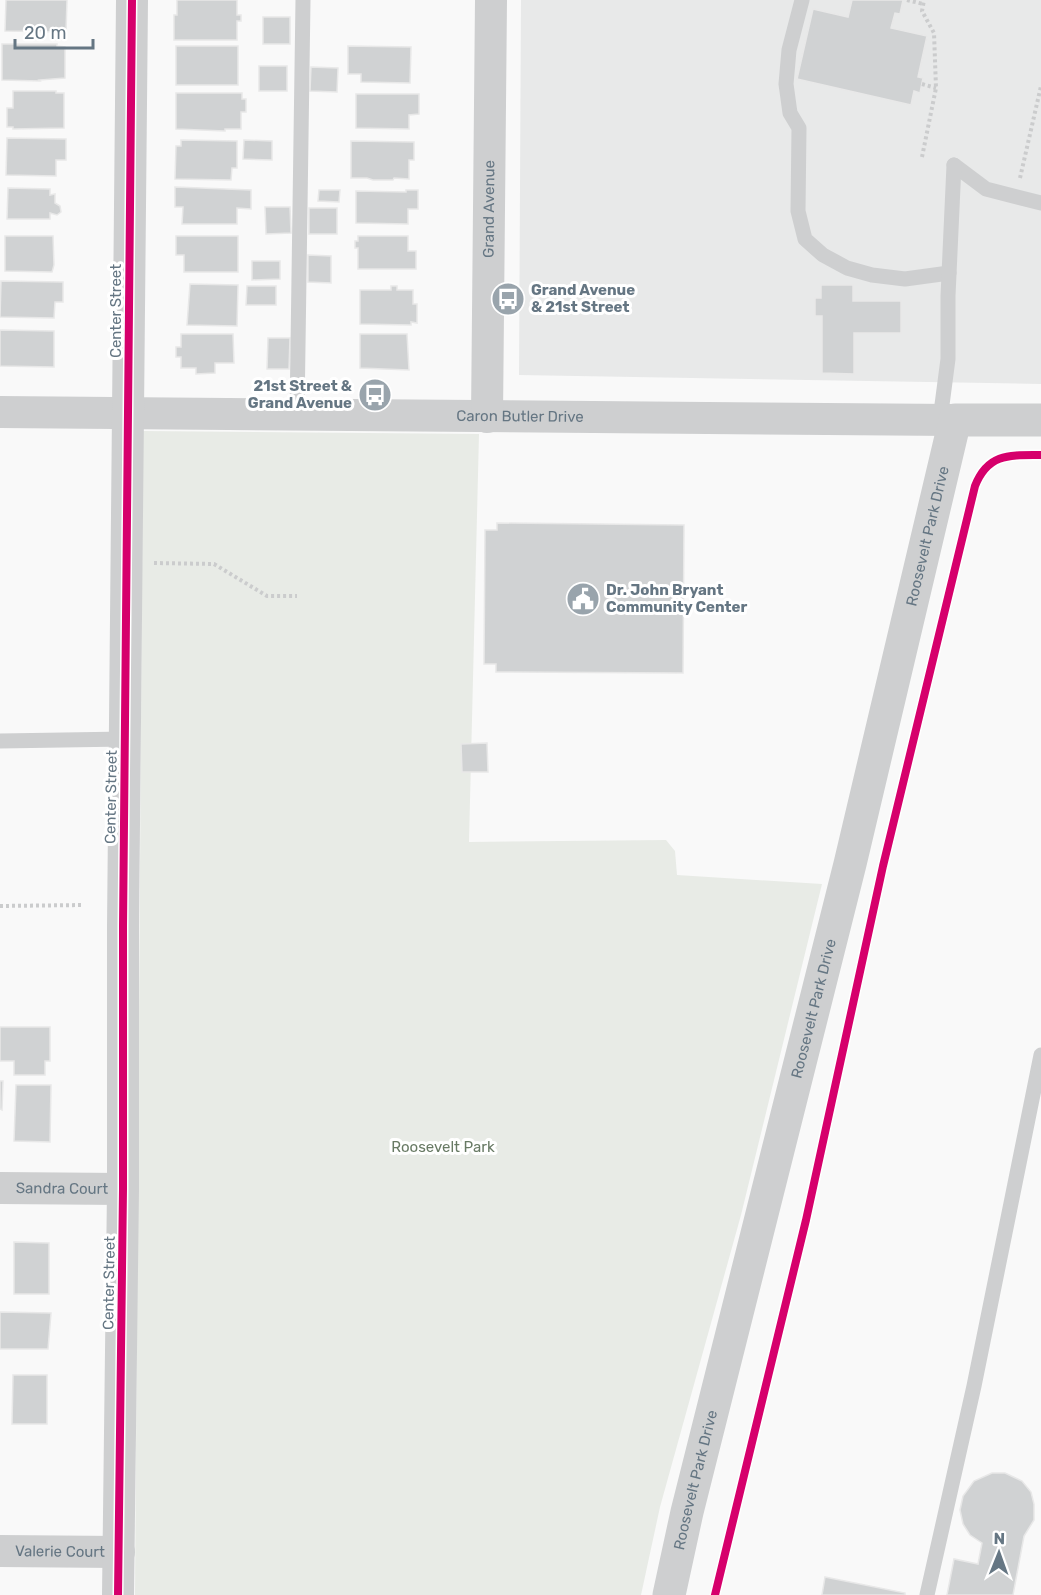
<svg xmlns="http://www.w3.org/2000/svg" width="1041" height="1595" font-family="Rubik,sans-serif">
  <rect width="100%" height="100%" fill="#f9f9f9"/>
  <path fill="#e8e9e9" d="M521 0H1041V384L519 375Z"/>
  <path fill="#e8ebe6" d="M143 431 479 434 469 842 666 840 675 851 677 875 822 884 741 1215 660 1507 641 1595H135Z"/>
  <g fill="#d0d2d3" stroke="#e8e8e8" stroke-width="1.5">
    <path d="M6 0H67L66 32 5 31Z"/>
    <path d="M177 0H237V15H241V21H237V40H174V15H177Z"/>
    <path d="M852 0H903L900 14 895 13 891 28 927 36 918 77 923 78 920 93 914 91 911 105 797 79 813 9 848 17Z"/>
    <rect x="263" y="17" width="27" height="27"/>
    <path d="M2 44H57V46L65 47V78L39 80 40 81 2 80Z"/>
    <rect x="176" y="46" width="62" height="39"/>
    <path d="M348 46 411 47 410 83 361 82V74H348Z"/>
    <rect x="259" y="66" width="28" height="25"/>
    <path d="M311 67 338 68 337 92 310 91Z"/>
    <path d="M13 91H56V93H64V128L13 129V127H7V108H13Z"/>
    <path d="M176 93H242V99H246V112H241V129H225V131L176 129Z"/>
    <path d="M356 94H419V114L409 115V129L356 128Z"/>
    <path d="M7 138 66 139V160H56V176L6 175Z"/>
    <path d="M181 140 237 141V168H232L231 180 175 179 176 146H181Z"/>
    <path d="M244 140 272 141V160L243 159Z"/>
    <path d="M351 141 414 142V160H409V179L394 178 393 180H373L367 178H351Z"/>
    <path d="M175 187 251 190V209L237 208V224H182L183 207H175Z"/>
    <path d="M8 188 50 189V195L55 194V203L60 206 61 212 57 215 50 213V219H7Z"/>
    <path d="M319 190H340L339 202 318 201Z"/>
    <path d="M406 190H418V209H408V224L356 223V191L406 192Z"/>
    <path d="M265 207H290L291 233 266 234Z"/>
    <rect x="309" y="208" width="28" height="26"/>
    <path d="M5 236H53L54 265 52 272 5 271Z"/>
    <path d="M176 236H238V272H184V255H176Z"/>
    <path d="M358 236H408V251H416V269H358V248H355V241H358Z"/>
    <path d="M308 255 331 256V283L308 282Z"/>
    <path d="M252 261H280V279L252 280Z"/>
    <path d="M1 281 63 282V302H55L54 318 0 317Z"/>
    <path d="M190 284 238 285 237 326 187 325Z"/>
    <path d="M821 285H853V301H901V333H854V374L822 373V316H815V298H821Z"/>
    <path d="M247 286H276V305H246Z"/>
    <path d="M391 286H397V290H413V304H417V323L411 322V325L360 324V290H391Z"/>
    <path d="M0 330 54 331V367L0 366Z"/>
    <path d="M181 334H233L234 363H215V373L196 374V368H181V357H176V347H181Z"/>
    <path d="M360 334H407L409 370 360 368Z"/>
    <path d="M268 338H290L289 369H267Z"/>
    <path d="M497 523 684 525 683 673 496 672V664H484L485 530H497Z"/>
    <path d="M487 743 488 772H462L461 744Z"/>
    <path d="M0 1027H50V1061H45V1075H14V1061H0Z"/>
    <path d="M0 1081H3L2 1110 0 1109Z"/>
    <path d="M16 1085H51L50 1142 14 1141Z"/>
    <path d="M14 1242 49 1243V1294H14Z"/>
    <path d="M0 1312 51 1313 48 1349H0Z"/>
    <path d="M13 1375H47V1424H12Z"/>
    <path d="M992 1473H1005L1022 1481 1031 1492 1034 1504V1520L1024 1536 1013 1595H947L954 1559 978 1564 982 1543 970 1535 963 1524 960 1510 963 1496 974 1481Z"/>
    <path d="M825 1577 905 1593V1595H822Z"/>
  </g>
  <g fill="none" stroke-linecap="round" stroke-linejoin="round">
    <g stroke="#cbcccd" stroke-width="4" stroke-dasharray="3 3" stroke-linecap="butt">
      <path d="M907 0 923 4"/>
      <path d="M922 84 936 88"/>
      <path d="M922 157 936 88 934 33 922 11 924 0"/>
      <path d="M1020 178 1041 86"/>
      <path d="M154 563 214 564 267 596H297"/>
      <path d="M0 906 83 905"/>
    </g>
    <g stroke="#cecfd0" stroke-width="15">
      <path d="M802 0 789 50 786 84 790 113 799 128 798 211 805 239 823 255 847 268 872 275 905 279 949 273"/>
      <path d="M954 165 986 189 1041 203"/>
      <path d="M297 415 303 0"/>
      <path d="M940 420 948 359V296L954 165"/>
      <path d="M0 741 126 739"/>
      <path d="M927 1595 974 1386 1041 1055"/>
    </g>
    <g stroke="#cecfd0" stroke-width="32">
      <path id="s1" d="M0 412 955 420"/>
      <path id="s2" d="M487 417 491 0"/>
      <path id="s3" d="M0 1188 123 1189"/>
      <path id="s4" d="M0 1551 119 1552"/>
      <path d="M118 1595 123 1189V927L132 0"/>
    </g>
    <path stroke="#cecfd0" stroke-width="33" id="s5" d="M669 1595 687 1512 850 864 955 420H1041"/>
    <defs>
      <g id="cycleway">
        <path d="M118 1595 123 1189V927L132 0"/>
        <path d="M715 1595 806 1220 883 866 975 486C988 453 1010 455 1041 455"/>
      </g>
    </defs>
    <use href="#cycleway" stroke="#fff" stroke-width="11"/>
    <use href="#cycleway" stroke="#d6006c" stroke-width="8"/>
  </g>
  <defs>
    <symbol id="bus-disc" viewBox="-11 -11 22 22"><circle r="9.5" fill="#99a4ac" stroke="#fff"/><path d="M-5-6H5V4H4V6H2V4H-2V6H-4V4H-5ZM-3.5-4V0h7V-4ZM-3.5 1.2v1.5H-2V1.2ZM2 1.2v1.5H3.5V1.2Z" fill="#fff"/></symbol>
    <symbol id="civic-disc" viewBox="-11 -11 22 22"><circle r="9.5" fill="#99a4ac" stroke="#fff"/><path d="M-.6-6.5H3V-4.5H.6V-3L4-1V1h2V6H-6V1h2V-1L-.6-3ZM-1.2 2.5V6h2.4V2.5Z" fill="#fff"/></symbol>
  </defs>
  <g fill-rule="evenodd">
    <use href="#bus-disc" x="489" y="280" width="38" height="38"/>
    <use href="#bus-disc" x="356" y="376" width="38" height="38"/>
    <use href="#civic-disc" x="564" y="580" width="38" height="38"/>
  </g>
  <g text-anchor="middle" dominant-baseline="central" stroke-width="6" stroke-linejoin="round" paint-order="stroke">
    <g font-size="15" fill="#657683" stroke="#fff">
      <text stroke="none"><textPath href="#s2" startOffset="208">Grand Avenue</textPath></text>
      <text transform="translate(116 311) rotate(-90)">Center Street</text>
      <text stroke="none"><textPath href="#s1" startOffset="520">Caron Butler Drive</textPath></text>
      <text stroke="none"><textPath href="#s5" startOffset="1090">Roosevelt Park Drive</textPath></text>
      <text transform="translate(111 797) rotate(-89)">Center Street</text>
      <text stroke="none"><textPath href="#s5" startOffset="604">Roosevelt Park Drive</textPath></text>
      <text stroke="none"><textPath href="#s3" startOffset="62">Sandra Court</textPath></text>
      <text transform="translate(109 1283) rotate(-89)">Center Street</text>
      <text stroke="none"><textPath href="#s5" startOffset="118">Roosevelt Park Drive</textPath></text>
      <text stroke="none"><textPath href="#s4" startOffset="60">Valerie Court</textPath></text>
    </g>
    <g font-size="15" font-weight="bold" fill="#657683" stroke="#fff" text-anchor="start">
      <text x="531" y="290">Grand Avenue<tspan x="531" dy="17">&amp; 21st Street</tspan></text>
      <text x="352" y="386" text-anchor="end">21st Street &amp;<tspan x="352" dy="17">Grand Avenue</tspan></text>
      <text x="606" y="590">Dr. John Bryant<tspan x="606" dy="17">Community Center</tspan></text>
    </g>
    <g font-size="15" fill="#687a64" stroke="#fff">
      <text x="443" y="1147">Roosevelt Park</text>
    </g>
  </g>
  <g transform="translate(999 1553) rotate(1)" stroke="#ffffff" stroke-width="4.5" paint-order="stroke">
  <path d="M0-4.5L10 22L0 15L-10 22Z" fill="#657683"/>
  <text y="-9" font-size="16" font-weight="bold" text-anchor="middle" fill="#657683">N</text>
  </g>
  <path d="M15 39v9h78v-9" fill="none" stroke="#657683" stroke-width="3"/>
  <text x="24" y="39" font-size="18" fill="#657683" stroke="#ffffff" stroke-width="4.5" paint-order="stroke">20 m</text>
</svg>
